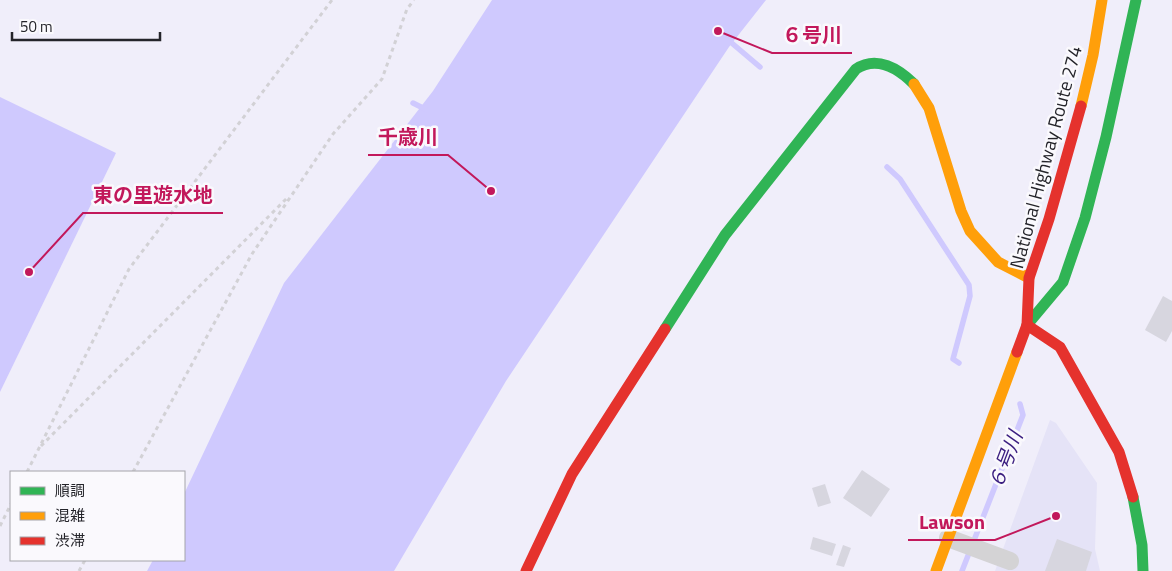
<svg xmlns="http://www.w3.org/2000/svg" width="1172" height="571" font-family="'Titillium Web','Noto Sans JP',sans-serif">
  <rect width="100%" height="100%" fill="#f0eefa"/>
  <path fill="#e5e3f7" d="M1050 420 1056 423 1097 483 1095 549 1100 571H995Z"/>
  <g fill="#cfc9fe">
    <path d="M492 0H766L729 47 506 381 394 571H147L153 560H184V494L284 283 433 91Z"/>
    <path d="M0 97 116 153 0 392Z"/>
  </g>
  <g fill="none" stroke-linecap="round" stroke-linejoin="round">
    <g stroke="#cfc9fe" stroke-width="5.5">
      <path d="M727 39 760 67"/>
      <path d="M413 103 427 110"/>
      <path d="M887 167 900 179 969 285 970 296 953 359 959 363"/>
      <path d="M962 571 1023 415 1020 404"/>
    </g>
  </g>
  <g fill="#d7d6df">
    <path d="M1163 296 1172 301V331L1166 342 1145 330Z"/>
    <path d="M862 470 890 489 871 517 843 498Z"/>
    <path d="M825 484 831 503 818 507 812 488Z"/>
    <path d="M813 537 836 544 832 556 810 549Z"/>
    <path d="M1057 539 1092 552 1086 571H1045Z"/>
    <path d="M843 545 851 548 844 567 836 565Z"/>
  </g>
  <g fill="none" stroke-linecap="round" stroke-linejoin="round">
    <g stroke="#d2d1d5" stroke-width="3" stroke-dasharray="4 4" stroke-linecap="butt">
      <path d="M41 446 288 197"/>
      <path d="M27 472 129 269 332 0"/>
      <path d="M133 472 252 254 333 134 382 79 407 9 414 0"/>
      <path d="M0 526 11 504"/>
      <path d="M79 571 85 560"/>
    </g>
    <path stroke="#d4d3d5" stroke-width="18" d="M948 538 1010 561"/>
    <g stroke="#30b455" stroke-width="11">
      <path d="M1027 325 1063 282 1085 218 1106 137 1136 0"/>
      <path d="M665 329 725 235 856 69C877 55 899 69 914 84"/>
      <path d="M1133 497 1142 545 1143 571"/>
    </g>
    <g stroke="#ff9f0a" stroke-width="11">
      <path d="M914 84 929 108 961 211 970 231 998 262 1029 278"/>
      <path d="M1081 106 1093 55 1102 0"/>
      <path d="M936 571 1017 352"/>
    </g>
    <g stroke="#e5322d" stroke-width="11">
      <path d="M1027 325 1060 347 1119 452 1133 497"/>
      <path d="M1017 352 1027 325 1029 278 1049 219 1081 106"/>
      <path d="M526 571 572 474 665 329"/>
    </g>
  </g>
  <g text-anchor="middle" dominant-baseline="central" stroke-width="5" stroke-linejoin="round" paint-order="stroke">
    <g font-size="19" fill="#24242a" stroke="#faf9fd">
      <text transform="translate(1045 157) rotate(-75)">National Highway Route 274</text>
    </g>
    <g font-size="20" font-style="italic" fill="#3b1e80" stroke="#faf9fd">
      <text transform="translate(1005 460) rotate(-69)">６号川</text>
    </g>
  </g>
  <path fill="none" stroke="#c2185b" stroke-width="2" d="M718 31L772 53H852M491 191L448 155H368M29 272L83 213H223M1056 516L995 540H908"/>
  <g fill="#c2185b" stroke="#faf9fd" stroke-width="2">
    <circle cx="718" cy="31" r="5"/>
    <circle cx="491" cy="191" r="5"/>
    <circle cx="29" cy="272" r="5"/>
    <circle cx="1056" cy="516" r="5"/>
  </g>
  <g font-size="20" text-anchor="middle" font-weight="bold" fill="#c2185b" stroke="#faf9fd" stroke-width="5" stroke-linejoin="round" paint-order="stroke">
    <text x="812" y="42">６号川</text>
    <text x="408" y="144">千歳川</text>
    <text x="153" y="202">東の里遊水地</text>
    <text x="952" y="529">Lawson</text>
  </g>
  <rect x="10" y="471" width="175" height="90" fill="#faf9fd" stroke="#a4a4a9"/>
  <rect x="20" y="487" width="25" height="8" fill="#30b455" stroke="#a4a4a9"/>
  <text x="55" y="496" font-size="15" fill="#24242a">順調</text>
  <rect x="20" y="512" width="25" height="8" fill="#ff9f0a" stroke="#a4a4a9"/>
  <text x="55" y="521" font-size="15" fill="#24242a">混雑</text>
  <rect x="20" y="537" width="25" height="8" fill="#e5322d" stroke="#a4a4a9"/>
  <text x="55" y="546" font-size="15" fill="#24242a">渋滞</text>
  <path d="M12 32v8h148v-8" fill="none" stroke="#24242a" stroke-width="2.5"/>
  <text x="20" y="32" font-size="15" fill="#24242a" stroke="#faf9fd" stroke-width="4" paint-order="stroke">50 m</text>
</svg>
